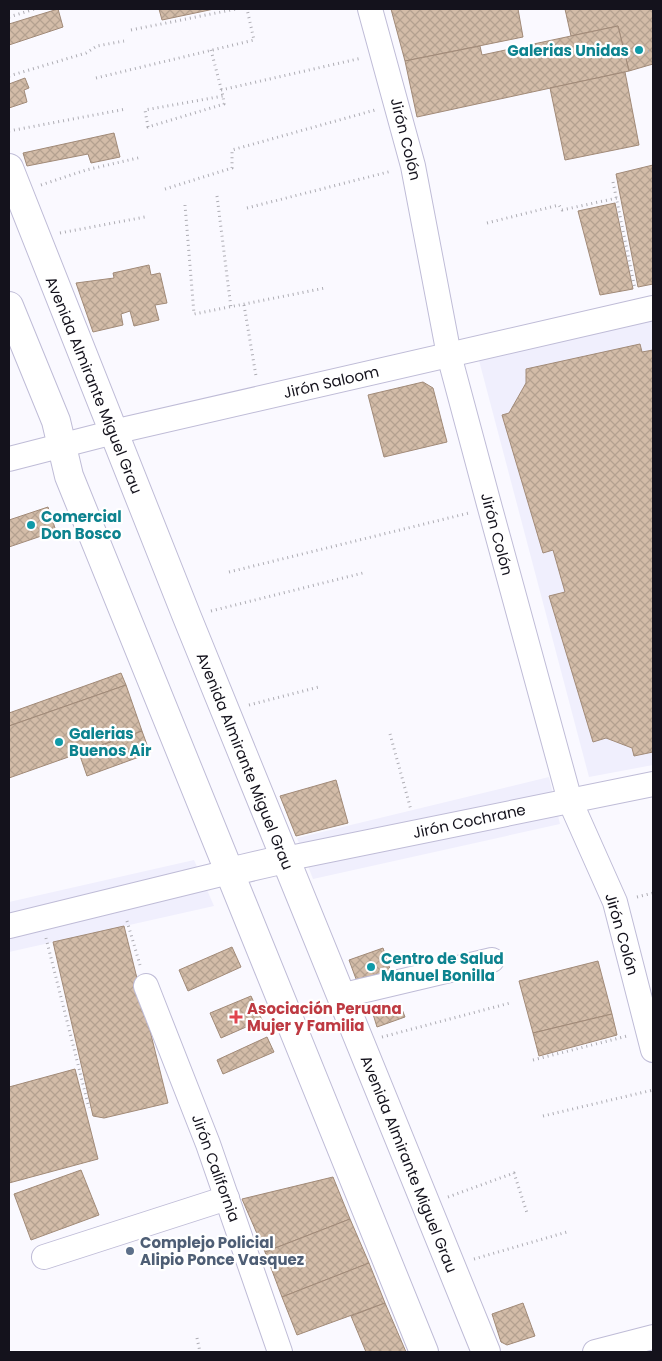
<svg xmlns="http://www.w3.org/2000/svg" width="662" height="1361" font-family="Poppins,sans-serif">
  <defs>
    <pattern id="building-cross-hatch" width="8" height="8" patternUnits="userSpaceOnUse" patternTransform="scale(1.25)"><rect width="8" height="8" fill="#d3bca8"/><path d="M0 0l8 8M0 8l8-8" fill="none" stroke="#b4a190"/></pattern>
  </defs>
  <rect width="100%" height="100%" fill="#faf9ff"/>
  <g fill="#f0effd">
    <path d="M653 312V765L589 777 476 349Z"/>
    <path d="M549 777 560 824 313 879 297 838Z"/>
    <path d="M194 860 214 906 9 952V902Z"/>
  </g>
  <g fill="url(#building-cross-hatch)" stroke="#a18a78">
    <path d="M58 9 63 27 9 45V24Z"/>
    <path d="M159 9H214L162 20Z"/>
    <path d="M391 9H518L523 37 405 61Z"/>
    <path d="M565 9H653V64L629 71 618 26 571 36Z"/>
    <path d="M618 26 629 71 417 117 405 61 480 46 482 55Z"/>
    <path d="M625 72 639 145 565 160 550 88Z"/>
    <path d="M25 78 29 88 24 90 27 102 9 108V84Z"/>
    <path d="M114 133 120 157 91 163 88 154 27 166 23 153Z"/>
    <path d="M653 165V284L638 287 616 174Z"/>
    <path d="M615 203 633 289 600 295 578 211Z"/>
    <path d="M149 265 151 275 160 273 167 303 155 305 159 320 134 326 130 311 121 314 123 325 93 332 76 283 114 278 113 273Z"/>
    <path d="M640 344 642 352 653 350V752L634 756 632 748 606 738 593 742 549 596 565 592 553 550 543 553 502 415 509 413 526 383V369Z"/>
    <path d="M423 382 433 388 447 442 384 457 368 395Z"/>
    <path d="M48 507 56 531 9 547V520Z"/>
    <path d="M121 673 126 685 9 726V713Z"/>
    <path d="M126 685 142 731 9 778V726Z"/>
    <path d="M142 731 150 753 87 776 79 753Z"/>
    <path d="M336 780 348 823 296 836 280 796Z"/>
    <path d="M124 926 168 1103 104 1118 93 1116 53 942Z"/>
    <path d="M232 947 241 967 188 991 179 970Z"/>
    <path d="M383 948 392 975 359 987 349 960Z"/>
    <path d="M598 961 612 1014 533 1033 519 981Z"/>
    <path d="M251 996 262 1020 221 1038 210 1013Z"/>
    <path d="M400 1004 405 1017 377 1027 373 1014Z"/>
    <path d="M612 1014 617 1035 539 1056 533 1033Z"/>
    <path d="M267 1037 274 1052 223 1074 217 1060Z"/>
    <path d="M75 1069 98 1159 9 1183V1087Z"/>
    <path d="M81 1170 99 1215 31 1240 14 1194Z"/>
    <path d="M333 1177 350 1219 265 1252 242 1199Z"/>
    <path d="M350 1219 369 1263 282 1297 265 1252Z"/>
    <path d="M369 1263 385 1303 297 1335 282 1297Z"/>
    <path d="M385 1303 406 1352H366L351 1316Z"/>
    <path d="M523 1303 535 1336 507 1345 501 1342 492 1314Z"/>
  </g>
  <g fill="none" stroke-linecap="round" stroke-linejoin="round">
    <defs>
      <g id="minor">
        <path d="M370 9 413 166 449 355 490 508 570 801 615 902 653 1050"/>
        <path d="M9 459 122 430 653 308"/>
        <path d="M285 859 653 784"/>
        <path d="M9 926 229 872"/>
        <path d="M146 986 208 1144 280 1352"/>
        <path d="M340 996 492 960"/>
        <path d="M44 1257 227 1198"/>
        <path d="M595 1352 653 1337"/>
      </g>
      <g id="major">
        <path d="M9 168 187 617 486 1352"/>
        <path d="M9 306 56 421 69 476 424 1352"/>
        <path d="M229 872 285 859"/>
      </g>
    </defs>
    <use href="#minor" stroke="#bfbcd7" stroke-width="26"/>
    <use href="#major" stroke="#bfbcd7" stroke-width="30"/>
    <g stroke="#aeadb4" stroke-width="3" stroke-dasharray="1 4" stroke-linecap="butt">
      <path d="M9 17 35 9"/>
      <path d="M131 30 236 9"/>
      <path d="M211 50 223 96 224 104 148 127 145 110 223 96"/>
      <path d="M624 58 653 50"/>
      <path d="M9 76 86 53 97 46 124 41"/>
      <path d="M96 78 254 40 247 9"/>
      <path d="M221 90 362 58"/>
      <path d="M9 131 126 109"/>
      <path d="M613 182 635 289"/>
      <path d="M41 185 86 170 142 157"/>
      <path d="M165 189 232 168V150L375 110"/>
      <path d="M217 196 231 308"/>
      <path d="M185 205 194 314 325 288"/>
      <path d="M247 208 392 171"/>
      <path d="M487 223 559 205 562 210 617 198"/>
      <path d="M60 233 145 217"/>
      <path d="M244 305 256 376"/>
      <path d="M229 572 469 513"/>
      <path d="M211 611 363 573"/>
      <path d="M249 705 319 687"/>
      <path d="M390 734 411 810"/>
      <path d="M637 897 653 893"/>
      <path d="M127 921 140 965"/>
      <path d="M46 938 89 1108"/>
      <path d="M382 1037 510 1003"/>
      <path d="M533 1060 627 1036"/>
      <path d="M543 1116 653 1090"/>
      <path d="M448 1197 514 1173 527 1213"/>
      <path d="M474 1259 567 1232"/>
      <path d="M197 1338 200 1352"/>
    </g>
    <use href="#minor" stroke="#fff" stroke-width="24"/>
    <use href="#major" stroke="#fff" stroke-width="28"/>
  </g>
  <g fill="#0f9aa8" stroke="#fff" stroke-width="2">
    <circle cx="639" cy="50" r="5"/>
    <circle cx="31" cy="525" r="5"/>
    <circle cx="59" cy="742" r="5"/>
    <circle cx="371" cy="967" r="5"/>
  </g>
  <path fill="#e0444e" stroke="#fff" stroke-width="2" d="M233.5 1009.5h5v5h5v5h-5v5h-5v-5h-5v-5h5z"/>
  <circle fill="#5c6f8a" stroke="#fff" stroke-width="2" cx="130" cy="1251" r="5"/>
  <g text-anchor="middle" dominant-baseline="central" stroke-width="4.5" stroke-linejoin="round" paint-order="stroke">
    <g font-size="15" font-weight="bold" fill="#0d838f" stroke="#fff" text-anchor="start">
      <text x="629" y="50" text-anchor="end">Galerias Unidas</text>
      <text x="41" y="516">Comercial<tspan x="41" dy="17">Don Bosco</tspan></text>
      <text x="69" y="733">Galerias<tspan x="69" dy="17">Buenos Air</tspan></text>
      <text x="381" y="958">Centro de Salud<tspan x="381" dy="17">Manuel Bonilla</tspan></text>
    </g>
    <g font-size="15" fill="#14121c" stroke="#fff">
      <text transform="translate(406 139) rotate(76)">Jirón Colón</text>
      <text transform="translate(331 382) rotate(-13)">Jirón Saloom</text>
      <text transform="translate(94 385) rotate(68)">Avenida Almirante Miguel Grau</text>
      <text transform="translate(497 534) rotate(75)">Jirón Colón</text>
      <text transform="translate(245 761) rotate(68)">Avenida Almirante Miguel Grau</text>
      <text transform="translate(469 821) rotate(-12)">Jirón Cochrane</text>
      <text transform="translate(622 934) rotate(74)">Jirón Colón</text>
      <text transform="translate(409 1164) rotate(68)">Avenida Almirante Miguel Grau</text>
      <text transform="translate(216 1168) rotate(70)">Jirón California</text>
    </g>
    <g font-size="15" font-weight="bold" fill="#be3a42" stroke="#fff" text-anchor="start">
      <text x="247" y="1008">Asociación Peruana<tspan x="247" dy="17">Mujer y Familia</tspan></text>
    </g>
    <g font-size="15" font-weight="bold" fill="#4e5e75" stroke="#fff" text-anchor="start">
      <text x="140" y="1242">Complejo Policial<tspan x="140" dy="17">Alipio Ponce Vasquez</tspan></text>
    </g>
  </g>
  <rect width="662" height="1361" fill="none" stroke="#14121c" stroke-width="20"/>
</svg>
